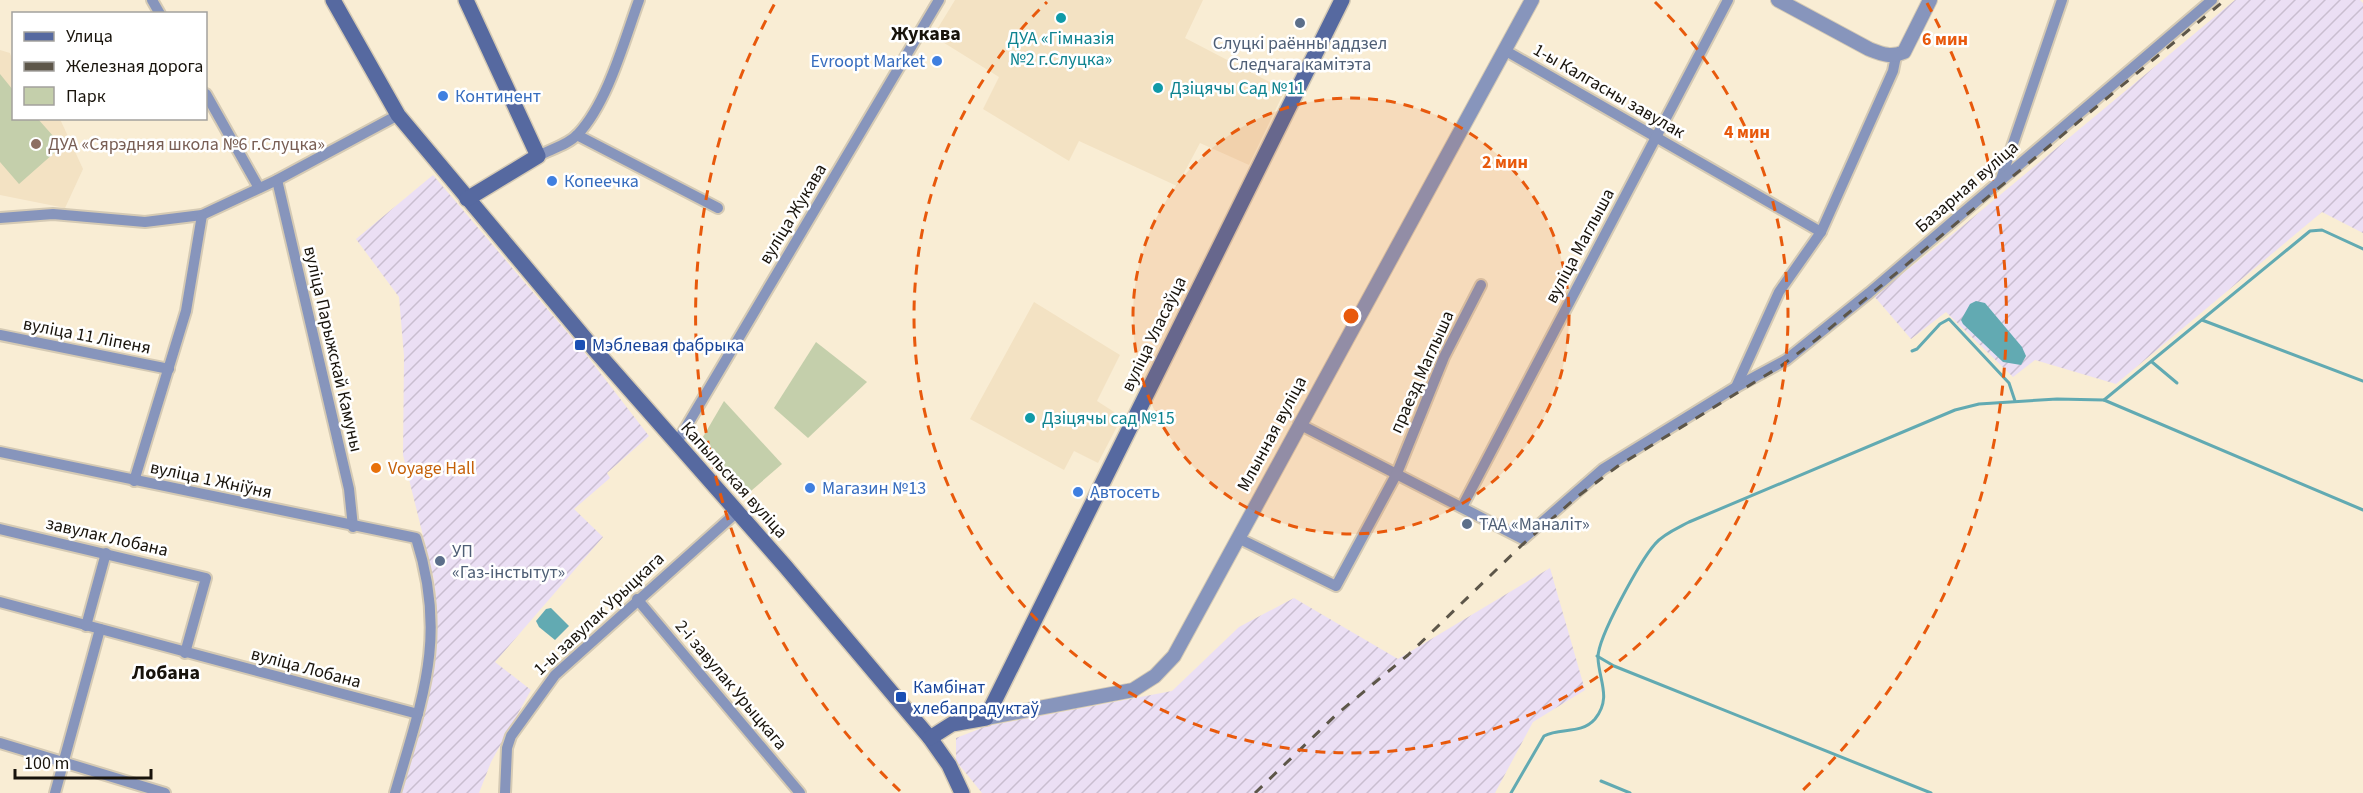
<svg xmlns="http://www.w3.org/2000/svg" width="2363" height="793" font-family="'Source Sans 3',sans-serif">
  <defs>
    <pattern id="industrial-furrows" width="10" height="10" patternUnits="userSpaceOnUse" patternTransform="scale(1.5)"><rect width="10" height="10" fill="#ebdff4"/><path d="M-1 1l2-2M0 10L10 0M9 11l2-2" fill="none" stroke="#c9bed0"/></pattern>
  </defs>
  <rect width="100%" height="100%" fill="#f9edd4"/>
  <g fill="#f3e2c3">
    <path d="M955 0H1203L1185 38 1285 90 1249 165 1200 143 1177 186 1079 141 1069 161 983 109 999 77 933 36Z"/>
    <path d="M0 50 10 53 13 62 14 118 60 119 83 169 65 208 0 195Z"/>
    <path d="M1034 302 1120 355 1097 401 1122 417 1098 463 1074 451 1064 470 970 419Z"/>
  </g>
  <g fill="url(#industrial-furrows)">
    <path d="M2235 0H2360L2363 3V233L2322 212 2116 384 2035 360 2013 377 1946 312 1911 339 1874 296 1959 229Z"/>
    <path d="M433 175 584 352 649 436 607 473 610 478 574 509 603 537 495 662 531 690 491 762 479 793H401L432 681 437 637 436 600 434 580 403 455 404 356 399 297 356 239Z"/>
    <path d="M1550 568 1585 690 1533 722 1495 793H982L956 761V738L987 726 1172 691 1239 627 1294 598 1398 659Z"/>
  </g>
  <g fill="#c4cfab">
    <path d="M0 74 13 90 14 118 38 119 62 146 19 184 0 162Z"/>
    <path d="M816 342 867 382 808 438 774 408Z"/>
    <path d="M724 401 782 464 744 497 700 442Z"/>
  </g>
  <g fill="#62aab2">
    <path d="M1976 301 1985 303 2022 347 2026 356 2021 365 2003 362 1963 324 1961 320 1970 304Z"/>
    <path d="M551 608 569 626 555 640 539 627 536 621 546 609Z"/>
  </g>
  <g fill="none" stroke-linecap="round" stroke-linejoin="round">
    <g stroke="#62aab2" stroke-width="3">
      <path d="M2202 320 2363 381"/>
      <path d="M1912 351 1917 349 1940 324 1949 319 2009 383 2015 401"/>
      <path d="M2152 362 2177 383"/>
      <path d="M2104 400 2310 231 2322 230 2363 249"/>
      <path d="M1597 656 1614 666 1931 793"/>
      <path d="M1601 781 1630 793"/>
      <path d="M1511 793 1544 736C1560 727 1581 735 1595 719 1612 698 1599 681 1598 658 1597 638 1641 560 1655 544 1663 534 1678 528 1689 522L1955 410 1979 404 2057 399 2104 400 2363 510"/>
    </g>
    <defs>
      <g id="minor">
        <path d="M152 0 160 14"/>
        <path d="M1506 51 1821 232"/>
        <path d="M206 94 259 188"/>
        <path d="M577 135 718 208"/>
        <path d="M538 156C551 149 568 145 578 134 608 102 624 41 639 0"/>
        <path d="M2001 179 2062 0"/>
        <path d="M277 180 349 489 353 527"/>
        <path d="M0 218 53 214 145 222 202 215 277 180 398 115"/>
        <path d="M0 335 169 369"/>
        <path d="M1736 387 1786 360 1869 293 2212 0"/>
        <path d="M1299 424 1523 539 1603 469 1736 387 1779 292 1821 232 1893 71 1896 56"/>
        <path d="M676 444 939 0"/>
        <path d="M0 452 416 538C448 637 422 699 395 793"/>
        <path d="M134 481 186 311 202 215"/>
        <path d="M1462 507 1728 0"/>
        <path d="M0 529 206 578 185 653"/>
        <path d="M1238 538 1336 586 1397 473 1444 357 1481 285"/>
        <path d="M637 599 800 793"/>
        <path d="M0 602 418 714"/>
        <path d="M86 626 106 553"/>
        <path d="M0 743 165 793"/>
        <path d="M55 793 100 629"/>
        <path d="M505 793 507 748 511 736 555 675 737 512"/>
      </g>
      <g id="tertiary">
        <path d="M1778 0 1869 49C1882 54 1891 58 1904 52L1930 0"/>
        <path d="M986 718 1133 690 1155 676 1174 656 1532 0"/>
      </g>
      <g id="secondary">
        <path d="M333 0 398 115 594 349 785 566 930 738 949 765 962 793"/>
        <path d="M466 0 538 156 467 199"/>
        <path d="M930 738 952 724 986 718 1342 0"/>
      </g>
    </defs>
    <use href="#minor" stroke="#d5cab4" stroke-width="14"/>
    <use href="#tertiary" stroke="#d5cab4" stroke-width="16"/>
    <use href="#secondary" stroke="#d5cab4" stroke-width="18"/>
    <use href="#minor" stroke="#8795bc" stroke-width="10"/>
    <use href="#tertiary" stroke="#8795bc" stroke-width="14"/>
    <use href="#secondary" stroke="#5669a0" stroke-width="15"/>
    <path stroke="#5d5649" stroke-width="3" stroke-dasharray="10 10" stroke-linecap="butt" d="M1255 793 1337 714 1408 655 1522 545 1577 497 1618 466 1781 366 1817 339 2225 0"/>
  </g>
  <circle cx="1351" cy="316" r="218" fill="#e8590c" fill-opacity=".12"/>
  <g fill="none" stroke="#e8590c" stroke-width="3" stroke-dasharray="10 8">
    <circle cx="1351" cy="316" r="218"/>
    <path d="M1655 2A437 437 0 1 1 1047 2"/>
    <path d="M900 791A655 655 0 0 1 775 3M1927 3A655 655 0 0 1 1802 791"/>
  </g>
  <g fill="#0f9aa8" stroke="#fff" stroke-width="2">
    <circle cx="1061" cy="18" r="6"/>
    <circle cx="1158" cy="88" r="6"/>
    <circle cx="1030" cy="418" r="6"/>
  </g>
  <g fill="#5c6f8a" stroke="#fff" stroke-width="2">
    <circle cx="1300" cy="23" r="6"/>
    <circle cx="1467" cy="524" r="6"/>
    <circle cx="440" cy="561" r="6"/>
  </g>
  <g fill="#3f7fe0" stroke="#fff" stroke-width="2">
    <circle cx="937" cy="61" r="6"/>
    <circle cx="443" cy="96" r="6"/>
    <circle cx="552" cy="181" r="6"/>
    <circle cx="810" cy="488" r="6"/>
    <circle cx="1078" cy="492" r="6"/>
  </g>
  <circle fill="#8d6e63" stroke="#fff" stroke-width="2" cx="36" cy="144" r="6"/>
  <g fill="#1a4fb4" stroke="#fff" stroke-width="2">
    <rect x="574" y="339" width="12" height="12" rx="3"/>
    <rect x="895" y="691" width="12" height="12" rx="3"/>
  </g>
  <circle fill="#e8710a" stroke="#fff" stroke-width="2" cx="376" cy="468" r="6"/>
  <g text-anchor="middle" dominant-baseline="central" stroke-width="5" stroke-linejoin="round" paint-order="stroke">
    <g font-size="18" fill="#0d838f" stroke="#fff" text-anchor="start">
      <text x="1061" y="38" text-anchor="middle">ДУА «Гімназія<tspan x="1061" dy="21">№2 г.Слуцка»</tspan></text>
      <text x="1170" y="88">Дзіцячы Сад №11</text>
      <text x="1042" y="418">Дзіцячы сад №15</text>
    </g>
    <g font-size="18" fill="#4e5e75" stroke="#fff" text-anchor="start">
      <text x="1300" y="43" text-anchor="middle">Слуцкі раённы аддзел<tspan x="1300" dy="21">Следчага камітэта</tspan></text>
      <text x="1479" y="524">ТАА «Маналіт»</text>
      <text x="452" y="551">УП<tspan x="452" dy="21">«Газ-інстытут»</tspan></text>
    </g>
    <g font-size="18" fill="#366cbe" stroke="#fff" text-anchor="start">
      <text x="925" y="61" text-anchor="end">Evroopt Market</text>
      <text x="455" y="96">Континент</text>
      <text x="564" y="181">Копеечка</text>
      <text x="822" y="488">Магазин №13</text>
      <text x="1090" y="492">Автосеть</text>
    </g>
    <g font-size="18" fill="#18130b" stroke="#fff">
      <text transform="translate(1609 91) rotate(30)">1-ы Калгасны завулак</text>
      <text transform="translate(1967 187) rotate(-41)">Базарная вуліца</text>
      <text transform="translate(793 214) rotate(-59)">вуліца Жукава</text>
      <text transform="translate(1580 246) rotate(-62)">вуліца Маглыша</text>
      <text transform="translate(1154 334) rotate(-64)">вуліца Уласаўца</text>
      <text transform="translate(87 336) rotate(11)">вуліца 11 Ліпеня</text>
      <text transform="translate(333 349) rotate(77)">вуліца Парыжскай Камуны</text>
      <text transform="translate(1422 372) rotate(-66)">праезд Маглыша</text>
      <text transform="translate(1272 434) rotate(-62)">Млынная вуліца</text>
      <text transform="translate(211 480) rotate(12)">вуліца 1 Жніўня</text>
      <text transform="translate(734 480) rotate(48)">Капыльская вуліца</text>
      <text transform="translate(107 537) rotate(13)">завулак Лобана</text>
      <text transform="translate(599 614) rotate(-43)">1-ы завулак Урыцкага</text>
      <text transform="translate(306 668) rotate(15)">вуліца Лобана</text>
      <text transform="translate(731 685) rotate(50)">2-і завулак Урыцкага</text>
    </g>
    <g font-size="18" fill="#785e54" stroke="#fff" text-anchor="start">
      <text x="48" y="144">ДУА «Сярэдняя школа №6 г.Слуцка»</text>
    </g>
    <g font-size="18" fill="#164399" stroke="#fff" text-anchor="start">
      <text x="592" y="345">Мэблевая фабрыка</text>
      <text x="913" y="687">Камбінат<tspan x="913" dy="21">хлебапрадуктаў</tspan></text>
    </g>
    <g font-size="18" fill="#c56008" stroke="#fff" text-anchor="start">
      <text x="388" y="468">Voyage Hall</text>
    </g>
    <g font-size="20" font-weight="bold" fill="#18130b" stroke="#fff">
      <text x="926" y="34">Жукава</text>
      <text x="166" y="673">Лобана</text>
    </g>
  </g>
  <circle cx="1351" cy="316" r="9" fill="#e8590c" stroke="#fff" stroke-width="3"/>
  <g font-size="18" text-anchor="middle" font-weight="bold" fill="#e8590c" stroke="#fff" stroke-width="5" stroke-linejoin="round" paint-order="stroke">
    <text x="1945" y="45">6 мин</text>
    <text x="1747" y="138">4 мин</text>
    <text x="1505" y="168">2 мин</text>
  </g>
  <rect x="12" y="12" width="195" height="108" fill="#ffffff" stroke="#a3a19d" stroke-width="1.5"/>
  <rect x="24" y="32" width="30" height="9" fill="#5669a0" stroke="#a3a19d" stroke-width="1.5"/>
  <text x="66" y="42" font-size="18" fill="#18130b">Улица</text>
  <rect x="24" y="62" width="30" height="9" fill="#5d5649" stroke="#a3a19d" stroke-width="1.5"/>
  <text x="66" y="72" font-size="18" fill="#18130b">Железная дорога</text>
  <rect x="24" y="87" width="30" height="18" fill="#c4cfab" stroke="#a3a19d" stroke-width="1.5"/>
  <text x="66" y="102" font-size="18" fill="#18130b">Парк</text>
  <path d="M15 769v9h136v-9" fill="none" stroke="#18130b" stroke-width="3"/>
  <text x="24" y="769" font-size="18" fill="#18130b" stroke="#ffffff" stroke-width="4.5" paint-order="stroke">100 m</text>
</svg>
